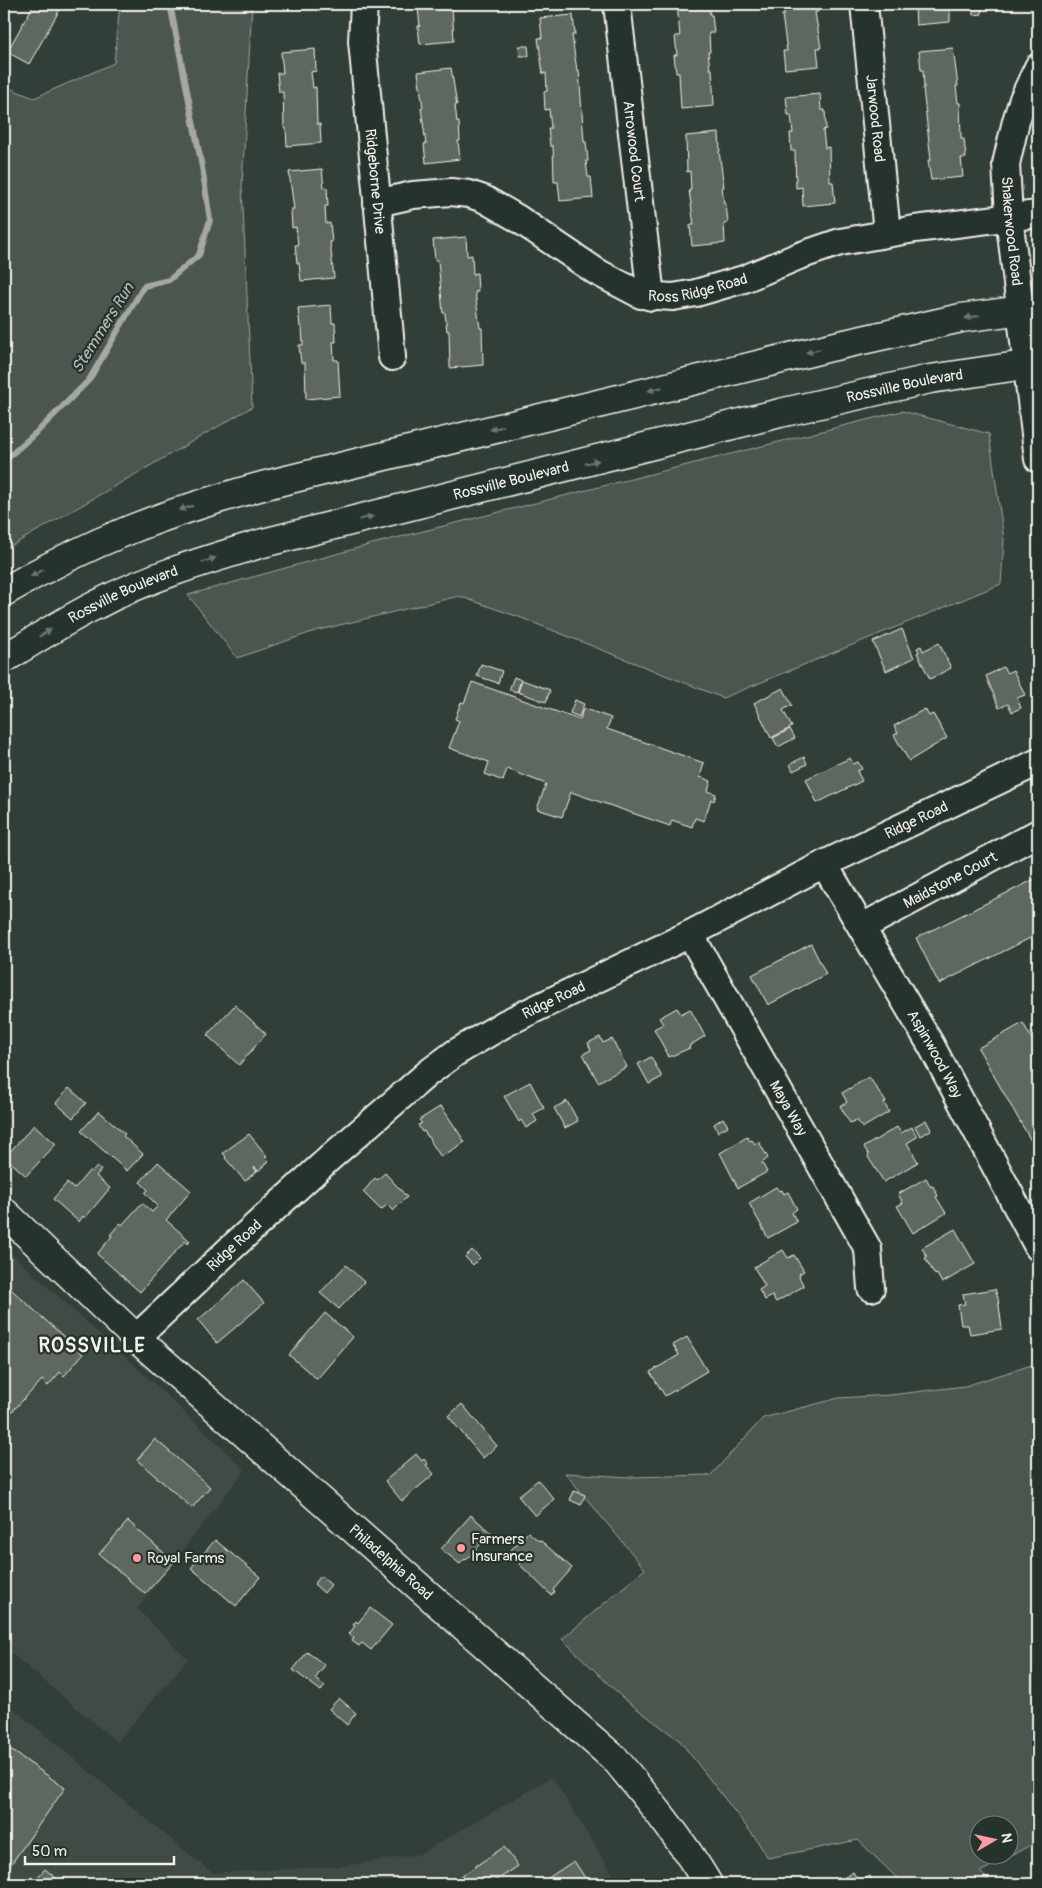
<svg xmlns="http://www.w3.org/2000/svg" width="1042" height="1888" font-family="Pangolin,sans-serif">
  <rect width="100%" height="100%" fill="#323e38"/>
  <filter id="ink" filterUnits="userSpaceOnUse"><feTurbulence type="fractalNoise" baseFrequency=".02" numOctaves="2"/><feDisplacementMap in="SourceGraphic" scale="10" xChannelSelector="R" yChannelSelector="G"/><feConvolveMatrix kernelMatrix="1 2 1 2 8 2 1 2 1" color-interpolation-filters="sRGB"/></filter>
  <g filter="url(#ink)">
    <g fill="#404b44">
      <path d="M4 1247 156 1385 245 1470 137 1609 188 1659 117 1742 4 1647Z"/>
      <path d="M4 1701 212 1873 344 1866 420 1854 552 1777 619 1884H4Z"/>
    </g>
    <g fill="#4c564f" stroke="#a0a49c" fill-rule="evenodd">
      <path d="M120 4H252L242 185 252 407 4 550V86L34 98 114 63Z"/>
      <path d="M902 411 989 434 1004 540 1001 584 723 698 519 617 459 596 315 631 237 658 188 595 372 544Z"/>
      <path d="M1038 1363V1841L980 1872 993 1884H903L858 1840 768 1858 756 1839 680 1741 624 1699 562 1639 645 1569 565 1473 629 1477 711 1475 763 1418 839 1398 890 1395 965 1386ZM980 1826H1010V1856H980Z"/>
    </g>
    <g fill="none" stroke-linecap="round" stroke-linejoin="round">
      <path stroke="#a6a9a1" stroke-width="6" d="M4 461 40 429 89 380 144 286 169 280 199 255 210 220 202 167 170 4"/>
    </g>
    <g fill="#5f6861" stroke="#f4f1e8">
      <path d="M34 4H63L29 64 7 52Z"/>
      <path d="M420 4H453L452 5 454 41 420 44 418 26H420L418 8H420Z"/>
      <path d="M677 4H709L710 15H712L714 33H709L710 52H708L710 69H712L714 106 681 109 679 73H676L674 55H677L675 36H680Z"/>
      <path d="M783 4H817L818 12H815L821 48H817L819 66 785 69 783 51H787L782 15H784Z"/>
      <path d="M916 4H950V22L916 25 915 7H917Z"/>
      <path d="M972 4H981L982 14 973 15Z"/>
      <path d="M573 15 575 35H572L574 51 577 70H579L584 142H586L588 161H586L588 177H591L593 198 560 201 558 182H554L553 146H550L548 128H551L549 109 545 110 544 92 547 91 546 73 543 74 538 38H542L540 18Z"/>
      <path d="M519 46H528L529 56H520Z"/>
      <path d="M953 48 958 86H956L958 103H960L961 139H964L966 158H961L963 177 931 180 928 160H931L923 88H924L923 70H921L919 51Z"/>
      <path d="M315 49 316 71 311 72 313 88 316 87 317 124H320L321 143 287 146 286 128H284L283 92H279L277 73H283L281 52Z"/>
      <path d="M451 68 457 105H455L457 122H459L460 141H458L460 159 426 163 424 144H426L421 108H423L418 72Z"/>
      <path d="M820 94 821 110H825L826 129 823 130 825 148 829 147 830 182H833L835 203 803 206 802 187 796 188 795 151H791L790 133H793L791 115H788L786 97Z"/>
      <path d="M719 133 720 151H719L724 187H722L724 204H726L728 223 724 224 725 243 692 246 690 225H694L689 190H691L690 171 687 172 686 136Z"/>
      <path d="M322 169 324 188 327 187 328 206H325L326 224 330 223 332 242H330L334 278 301 281 299 263H297L295 245H298L296 227 292 228 291 209H294L289 172Z"/>
      <path d="M466 237 467 256 472 255 473 274 477 273 478 292H475L480 328H482L483 365 450 368 449 331H447L445 313H443L438 260H435L433 240Z"/>
      <path d="M331 305 332 323H335L336 342H333L334 360H338L340 396 306 399 305 363H301L299 345H303L302 327H300L298 308Z"/>
      <path d="M902 629 914 658 886 671 873 642Z"/>
      <path d="M939 643 951 668 930 679 917 653 919 652 917 648 921 646 923 651Z"/>
      <path d="M481 664 502 671 498 683 477 676Z"/>
      <path d="M1003 667 1007 673 1013 670 1025 695 1017 698 1021 708 1012 712 1008 704 999 708 986 676Z"/>
      <path d="M514 677 521 680 517 692 509 690Z"/>
      <path d="M522 680 550 690 546 702 518 692Z"/>
      <path d="M472 682 580 720 583 708 611 718 607 729 704 763 700 777 711 781 708 791 716 794 714 801 711 799 704 821 695 818 692 827 672 820 670 826 571 792 562 817 537 809 546 784 507 769 503 781 485 774 489 762 449 748 459 721 455 719 461 702 464 703Z"/>
      <path d="M783 688 792 705 783 710 792 727 771 738 754 703Z"/>
      <path d="M575 700 584 704 579 717 570 713Z"/>
      <path d="M925 709 929 716 933 714 947 738 909 761 894 735 898 733 894 726Z"/>
      <path d="M790 729 795 738 778 747 773 738Z"/>
      <path d="M804 757 807 764 793 771 790 764Z"/>
      <path d="M850 758 853 764 858 762 862 769 857 771 862 781 817 803 806 779Z"/>
      <path d="M1035 879 1038 887V934L939 984 916 938Z"/>
      <path d="M811 944 826 974 768 1005 752 975Z"/>
      <path d="M235 1005 266 1034 239 1065 207 1035Z"/>
      <path d="M677 1008 681 1014 690 1009 705 1036 689 1046 690 1048 669 1057 654 1029 663 1024 659 1018Z"/>
      <path d="M1023 1023 1038 1050V1153L978 1048Z"/>
      <path d="M600 1037 603 1043 612 1039 627 1067 598 1082 583 1054 591 1050 588 1043Z"/>
      <path d="M651 1057 662 1077 649 1084 638 1064Z"/>
      <path d="M869 1077 886 1102 884 1103 889 1112 862 1128 857 1120 850 1123 840 1106 847 1102 842 1093Z"/>
      <path d="M530 1082 544 1108 533 1114 537 1121 526 1128 521 1120 519 1122 504 1096Z"/>
      <path d="M69 1088 86 1103 73 1118 56 1103Z"/>
      <path d="M567 1101 578 1121 565 1128 554 1108Z"/>
      <path d="M441 1106 465 1142 441 1157 424 1131 422 1132 418 1125 422 1123 419 1120Z"/>
      <path d="M99 1111 125 1134 123 1136 143 1154 127 1171 81 1131Z"/>
      <path d="M723 1118 728 1126 718 1132 714 1124Z"/>
      <path d="M926 1120 931 1130 920 1136 915 1126Z"/>
      <path d="M34 1125 56 1144 26 1176 5 1157Z"/>
      <path d="M897 1127 901 1133 912 1127 917 1137 907 1143 918 1162 884 1182 868 1157 869 1155 864 1147Z"/>
      <path d="M249 1134 267 1156 265 1157 269 1161 258 1171 255 1167 254 1168 257 1171 245 1181 225 1158 226 1157 223 1153Z"/>
      <path d="M747 1137 750 1141 752 1140 755 1144 759 1142 768 1158 762 1163 767 1172 738 1188 720 1153Z"/>
      <path d="M158 1162 191 1191 166 1220 190 1241 188 1244 185 1241 140 1292 97 1254 112 1236 110 1235 120 1223 122 1225 142 1203 152 1212 158 1206 145 1193 148 1190 140 1182Z"/>
      <path d="M97 1167 101 1170 96 1176 110 1188 85 1218 83 1216 79 1222 53 1199 67 1183 74 1189 90 1170 92 1172Z"/>
      <path d="M385 1173 407 1197 393 1211 387 1205 381 1210 363 1192 375 1178 377 1180Z"/>
      <path d="M926 1178 931 1187 933 1186 938 1196 936 1197 946 1213 913 1233 897 1206 903 1203 898 1194Z"/>
      <path d="M776 1187 779 1191 782 1190 784 1194 788 1192 797 1209 792 1213 797 1222 768 1238 749 1203Z"/>
      <path d="M955 1229 975 1264 942 1283 937 1274 935 1275 925 1258 927 1257 922 1248Z"/>
      <path d="M472 1250 480 1258 473 1265 465 1257Z"/>
      <path d="M783 1250 788 1258 794 1255 804 1271 799 1274 800 1276 799 1277 804 1286 776 1302 772 1296 765 1300 759 1290 765 1286 754 1267Z"/>
      <path d="M346 1265 364 1282 339 1309 320 1293Z"/>
      <path d="M244 1280 264 1303 217 1343 198 1320Z"/>
      <path d="M4 1283 83 1354 64 1376 60 1372 48 1386 42 1380 4 1420Z"/>
      <path d="M995 1289 998 1298 1002 1329 970 1334 968 1325H961L958 1305 965 1304 963 1294Z"/>
      <path d="M325 1313 353 1337 317 1379 289 1355Z"/>
      <path d="M687 1337 707 1371 665 1396 650 1372 679 1355 673 1345Z"/>
      <path d="M462 1404 497 1446 483 1458 448 1416Z"/>
      <path d="M155 1439 210 1487 192 1508 137 1460Z"/>
      <path d="M416 1454 422 1461 424 1459 428 1464 426 1465 434 1474 402 1501 385 1481Z"/>
      <path d="M538 1480 554 1499 535 1516 518 1496Z"/>
      <path d="M574 1491 585 1495 581 1505 570 1500Z"/>
      <path d="M471 1515 491 1533 466 1560 465 1559 460 1564 441 1549Z"/>
      <path d="M128 1521 174 1562 145 1594 99 1554Z"/>
      <path d="M528 1532 539 1541 540 1540 572 1568 553 1590 555 1592 551 1595 519 1564 522 1561 510 1551Z"/>
      <path d="M215 1540 260 1577 236 1606 191 1568Z"/>
      <path d="M321 1576 331 1585 324 1593 314 1584Z"/>
      <path d="M370 1608 392 1625 371 1650 362 1643 359 1646 352 1641 354 1638 349 1634 355 1626 353 1625 356 1621 358 1623Z"/>
      <path d="M307 1652 325 1665 315 1679 325 1686 321 1691 293 1670Z"/>
      <path d="M339 1698 356 1713 347 1725 329 1709Z"/>
      <path d="M4 1745 65 1788 4 1874Z"/>
      <path d="M504 1847 518 1866 491 1884H449Z"/>
      <path d="M574 1861 589 1884H539Z"/>
      <path d="M45 1869 58 1880 54 1884H40L35 1880Z"/>
      <path d="M853 1872 860 1884H834Z"/>
      <path d="M870 1876 875 1884H863L861 1881Z"/>
    </g>
    <g fill="none" stroke-linecap="round" stroke-linejoin="round">
      <defs>
        <g id="minor">
          <path id="s1" d="M364 4 362 41 392 357"/>
          <path id="s2" d="M617 4 651 297"/>
          <path id="s3" d="M864 4 887 233"/>
          <path id="s4" d="M1038 67 1023 99 1016 121 1006 164 1009 216 1038 459"/>
          <path id="s5" d="M377 203 413 195 451 192 469 194 484 199 517 218 597 272 641 295 673 297 696 293 744 279 799 256 840 242 915 229 1038 214"/>
          <path id="s6" d="M824 864 931 1045 1038 1247"/>
          <path id="s7" d="M862 927 1038 833"/>
          <path id="s8" d="M690 934 868 1249 871 1288"/>
          <path id="s9" d="M136 1338 229 1250 332 1156 428 1073 455 1053 506 1023 690 934 824 864 1038 762"/>
        </g>
        <g id="major">
          <path d="M4 592C89 541 171 511 266 485L831 347 961 318 1038 308"/>
          <path id="s10" d="M4 659C34 640 64 621 96 605 148 577 206 560 263 543L780 413 930 379 1038 363"/>
          <path id="s11" d="M4 1212 136 1338 616 1760C649 1800 682 1840 708 1884"/>
        </g>
      </defs>
      <use href="#minor" stroke="#f4f1e8" stroke-width="30"/>
      <use href="#major" stroke="#f4f1e8" stroke-width="31"/>
      <use href="#minor" stroke="#26332d" stroke-width="26"/>
      <use href="#major" stroke="#26332d" stroke-width="28"/>
    </g>
    <defs><path id="oneway-solid" d="M-6-.8H1V-3.2L6.5 0L1 3.2V.8H-6Z" transform="scale(1.25)"/></defs>
    <g fill="#6e766e">
      <use href="#oneway-solid" transform="translate(972 317) rotate(171)"/>
      <use href="#oneway-solid" transform="translate(813 351) rotate(167)"/>
      <use href="#oneway-solid" transform="translate(655 389) rotate(166)"/>
      <use href="#oneway-solid" transform="translate(497 428) rotate(166)"/>
      <use href="#oneway-solid" transform="translate(592 462) rotate(-14)"/>
      <use href="#oneway-solid" transform="translate(186 508) rotate(162)"/>
      <use href="#oneway-solid" transform="translate(366 518) rotate(-13)"/>
      <use href="#oneway-solid" transform="translate(209 560) rotate(-17)"/>
      <use href="#oneway-solid" transform="translate(37 573) rotate(152)"/>
      <use href="#oneway-solid" transform="translate(45 633) rotate(-31)"/>
    </g>
  </g>
  <g fill="#ff9aa2" stroke="#26332d" stroke-width="2">
    <circle cx="461" cy="1548" r="5"/>
    <circle cx="137" cy="1558" r="5"/>
  </g>
  <g text-anchor="middle" dominant-baseline="central" stroke-width="4.5" stroke-linejoin="round" paint-order="stroke">
    <g font-size="15" fill="#f4f1e8" stroke="#26332d">
      <text stroke="none"><textPath href="#s3" startOffset="115">Jarwood Road</textPath></text>
      <text stroke="none"><textPath href="#s2" startOffset="148">Arrowood Court</textPath></text>
      <text stroke="none"><textPath href="#s1" startOffset="178">Ridgeborne Drive</textPath></text>
      <text stroke="none"><textPath href="#s4" startOffset="170">Shakerwood Road</textPath></text>
      <text stroke="none"><textPath href="#s5" startOffset="351">Ross Ridge Road</textPath></text>
      <text stroke="none"><textPath href="#s10" startOffset="946">Rossville Boulevard</textPath></text>
      <text stroke="none"><textPath href="#s10" startOffset="541">Rossville Boulevard</textPath></text>
      <text stroke="none"><textPath href="#s10" startOffset="136">Rossville Boulevard</textPath></text>
      <text stroke="none"><textPath href="#s9" startOffset="945">Ridge Road</textPath></text>
      <text stroke="none"><textPath href="#s7" startOffset="100">Maidstone Court</textPath></text>
      <text stroke="none"><textPath href="#s9" startOffset="540">Ridge Road</textPath></text>
      <text stroke="none"><textPath href="#s6" startOffset="220">Aspinwood Way</textPath></text>
      <text stroke="none"><textPath href="#s8" startOffset="200">Maya Way</textPath></text>
      <text stroke="none"><textPath href="#s9" startOffset="135">Ridge Road</textPath></text>
      <text stroke="none"><textPath href="#s11" startOffset="522">Philadelphia Road</textPath></text>
    </g>
    <g font-size="15" fill="#f4f1e8" stroke="#26332d" text-anchor="start">
      <text x="471" y="1539">Farmers<tspan x="471" dy="17">Insurance</tspan></text>
      <text x="147" y="1558">Royal Farms</text>
    </g>
    <g font-size="16" font-style="italic" fill="#babbb3" stroke="#26332d">
      <text transform="translate(103 328) rotate(-58)">Stemmers Run</text>
    </g>
    <g font-size="20" font-weight="bold" letter-spacing="1" fill="#f4f1e8" stroke="#26332d">
      <text x="92" y="1345">ROSSVILLE</text>
    </g>
  </g>
  <rect width="1042" height="1888" fill="none" stroke="#26332d" stroke-width="20"/>
  <rect x="10" y="10" width="1022" height="1868" fill="none" stroke="#f4f1e8" stroke-width="2" filter="url(#ink)"/>
  <g transform="translate(994 1840) rotate(81)"><circle r="24" fill="#26332d" stroke="#787f78"/>
  <path d="M0-4L9 19L0 12L-9 19Z" fill="#ff9aa2"/>
  <text y="-8" font-size="14" font-weight="bold" text-anchor="middle" fill="#f4f1e8">N</text>
  </g>
  <path d="M25 1856v8h149v-8" fill="none" stroke="#f4f1e8" stroke-width="2.5"/>
  <text x="32" y="1856" font-size="15" fill="#f4f1e8" stroke="#26332d" stroke-width="4" paint-order="stroke">50 m</text>
</svg>
